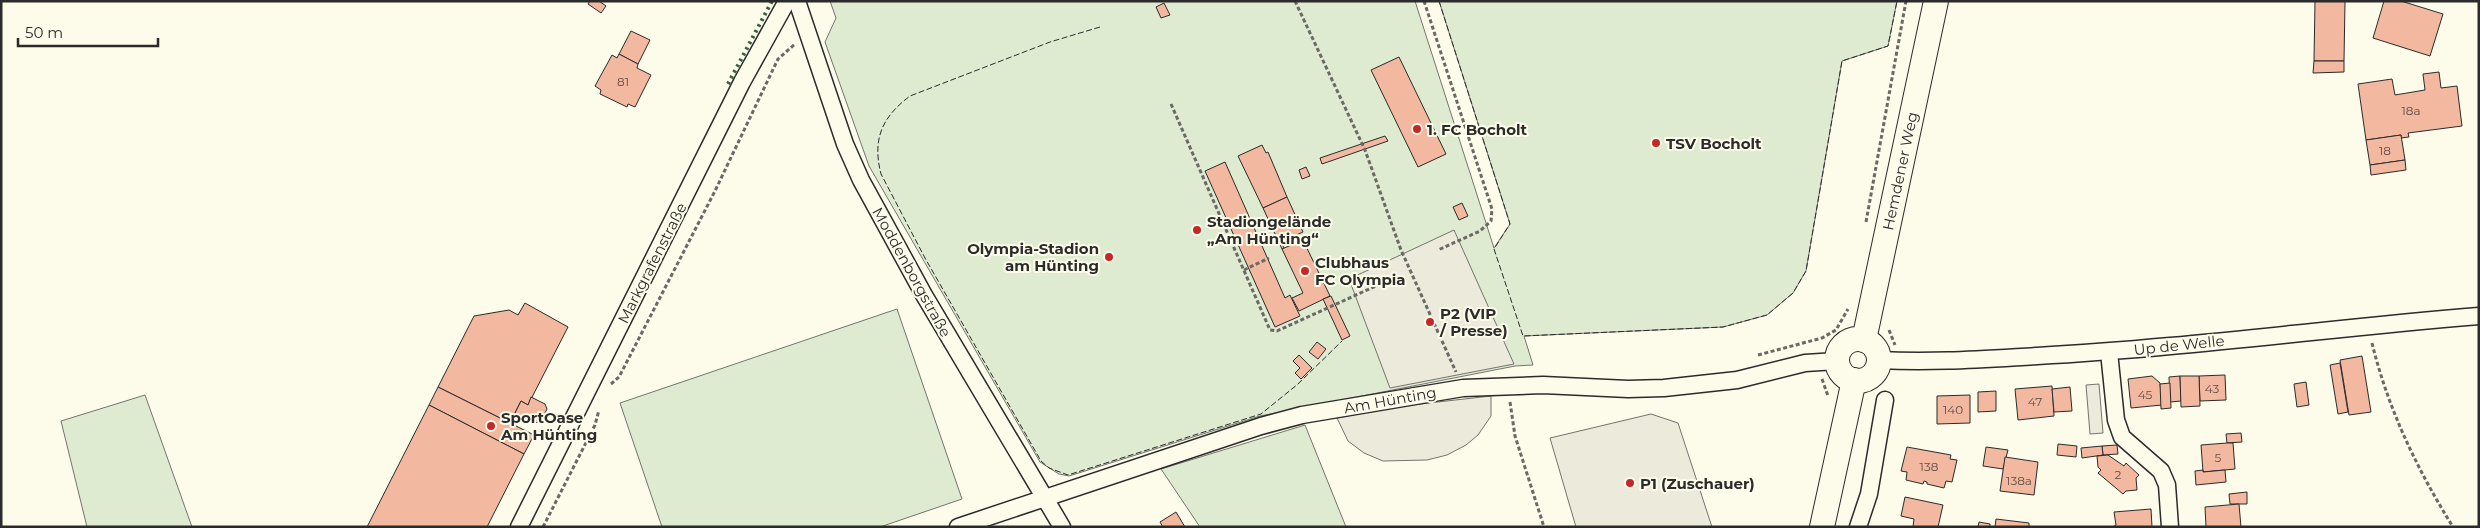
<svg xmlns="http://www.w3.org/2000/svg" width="2480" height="528" font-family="Montserrat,sans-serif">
  <rect width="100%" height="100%" fill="#fdfbea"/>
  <g fill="#deebd1" stroke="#74746e">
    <path d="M830 1H1415L1494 248 1510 224 1439 1H1897L1888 46 1842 61 1806 271 1793 293 1767 315 1723 327 1524 336 1533 365 1515 366 1260 416 1069 476 1059 474 1040 462 869 166 825 42 836 18Z"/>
    <path d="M897 309 962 499 880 527H662L620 403Z"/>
    <path d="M145 395 192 527H87L61 421Z"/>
    <path d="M1305 425 1346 527H1200L1161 469Z"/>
  </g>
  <g fill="#eceadb" stroke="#74746e">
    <path d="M1454 230 1514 364 1390 388 1349 279Z"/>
    <path d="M2099 384 2103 433 2090 434 2086 385Z"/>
    <path d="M1491 396V416L1478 435 1466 445 1447 455 1427 460 1383 461 1364 453 1348 441 1337 418 1393 407Z"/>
    <path d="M1651 414 1678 423 1712 527H1576L1550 438Z"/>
  </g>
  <g fill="#f2b8a0" stroke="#2b2b2b">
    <path d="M590 1H599L606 6 601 13 588 4Z"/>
    <path d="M2315 1H2345L2344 61H2314Z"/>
    <path d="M2384 1H2401L2443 14 2430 56 2373 38Z"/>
    <path d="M1164 3 1170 15 1161 18 1156 7Z"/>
    <path d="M631 31 650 40 638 64 619 54Z"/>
    <path d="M619 54 638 64 637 68 651 75 635 107 628 104 627 107 600 94 601 90 595 86 612 55 617 58Z"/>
    <path d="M1399 57 1446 154 1418 167 1371 70Z"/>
    <path d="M2314 61H2344V72L2313 73Z"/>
    <path d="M2439 72 2441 88 2457 86 2462 126 2408 133 2409 137 2401 138V135L2366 140 2358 84 2392 79 2395 95 2425 90 2423 74Z"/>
    <path d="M2401 135 2405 160 2370 165 2366 140Z"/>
    <path d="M1385 136 1388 141 1322 164 1320 158Z"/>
    <path d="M1262 145 1266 153 1268 152 1287 197 1263 208 1238 156Z"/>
    <path d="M2405 160 2406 170 2371 175 2370 165Z"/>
    <path d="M1225 162 1285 298 1290 295 1300 316 1275 327 1205 171Z"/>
    <path d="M1306 167 1310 176 1302 179 1299 170Z"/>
    <path d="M1287 197 1303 232 1281 242 1284 248 1282 249 1263 208Z"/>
    <path d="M1462 203 1468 216 1459 220 1453 207Z"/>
    <path d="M1303 240 1330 296 1299 311 1292 298 1303 293 1282 249Z"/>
    <path d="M1331 296 1350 336 1342 340 1323 299Z"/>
    <path d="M525 303 568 327 528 405 521 401 512 419 502 414 500 418 438 387 474 316 509 310 518 315Z"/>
    <path d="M1317 342 1326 349 1318 359 1309 352Z"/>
    <path d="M1299 355 1312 368 1301 379 1295 373 1300 368 1293 361Z"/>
    <path d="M2362 356 2371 412 2349 415 2340 360Z"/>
    <path d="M2340 363 2348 412 2338 414 2330 365Z"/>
    <path d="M2225 375 2226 400 2200 401 2199 376Z"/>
    <path d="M2152 376 2160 383 2162 405 2131 408 2128 379Z"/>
    <path d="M2180 376 2181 401 2170 402 2169 377Z"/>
    <path d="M2180 376H2199L2200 406 2181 407Z"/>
    <path d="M2306 382 2309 405 2297 407 2294 384Z"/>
    <path d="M2170 383 2171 408 2161 409 2160 384Z"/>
    <path d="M2052 386 2054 416 2018 420 2015 389Z"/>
    <path d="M438 387 500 418 502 414 512 419 510 423 534 435 524 454 429 405Z"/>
    <path d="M2070 387 2072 411 2054 412 2052 389Z"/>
    <path d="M1996 391V411L1978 412V392Z"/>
    <path d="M1970 395V423L1937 424V396Z"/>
    <path d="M531 397 545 404 547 409 541 421 535 423 515 413 521 401 528 405Z"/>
    <path d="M429 405 524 454 487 527H367Z"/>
    <path d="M2241 433 2242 442 2227 443 2226 434Z"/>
    <path d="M2227 443H2233L2235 469 2203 472 2201 445Z"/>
    <path d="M2058 444 2077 446 2076 457 2057 455Z"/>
    <path d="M2117 445 2118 454 2103 455 2102 446Z"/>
    <path d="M2102 446 2103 455 2082 458 2081 448Z"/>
    <path d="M1907 447 1951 455 1950 459 1957 460 1952 482 1946 481 1944 488 1927 484V482L1924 481 1923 484 1906 480 1907 472 1901 471Z"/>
    <path d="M1986 447 2008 450 2003 469 1983 466Z"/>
    <path d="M2108 455 2124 466 2126 463 2139 475 2136 478 2137 490 2126 491 2123 494 2098 473 2101 470 2098 467 2097 456Z"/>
    <path d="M2005 457 2038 462 2034 495 2000 491Z"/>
    <path d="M2203 470V472L2225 470 2226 482 2196 485 2195 471Z"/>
    <path d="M2247 492V504H2230L2229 494Z"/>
    <path d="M1905 497 1943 505 1938 527H1913L1914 519 1901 516Z"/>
    <path d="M2239 504 2241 527H2206L2205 507Z"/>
    <path d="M2151 509 2152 527H2113L2116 525 2114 512Z"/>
    <path d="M1176 512 1185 527H1163L1160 522Z"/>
    <path d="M1996 519 2029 523V527H1995Z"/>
    <path d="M1979 522 1990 524V527H1978Z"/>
  </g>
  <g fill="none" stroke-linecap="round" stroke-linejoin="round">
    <defs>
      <g id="street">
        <path d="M797 1 845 144 861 180 924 295 1062 527"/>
        <path d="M2109 352 2116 420 2122 437 2161 471 2167 485 2170 527"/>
        <path d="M1879 360C1932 363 1984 359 2037 356 2185 348 2332 328 2479 316"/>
        <path d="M519 527 742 82 787 1"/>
        <path d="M958 527 1261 426 1302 415 1463 388 1543 385 1628 389 1664 388 1737 380 1805 363 1837 361"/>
        <path d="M1858 527 1869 494 1885 400"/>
      </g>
      <g id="secondary">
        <circle cx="1858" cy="360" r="21"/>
        <path d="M1864 340 1936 1"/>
        <path d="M1822 527 1854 380"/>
      </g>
    </defs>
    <use href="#street" stroke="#2b2b2b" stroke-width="19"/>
    <use href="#secondary" stroke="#2b2b2b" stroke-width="26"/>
    <g stroke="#6a6964" stroke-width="3" stroke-dasharray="4 2.5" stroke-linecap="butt">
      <path d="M1295 1 1365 150 1401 250 1456 372"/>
      <path d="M1424 1 1492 209 1491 221 1480 231 1438 250"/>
      <path d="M1171 104 1270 330 1277 331 1378 285"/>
      <path d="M1866 222 1906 1"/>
      <path d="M1244 270 1269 258"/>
      <path d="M1889 330 1895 345"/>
      <path d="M2372 343C2388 409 2417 469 2453 527"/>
      <path d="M1758 355 1822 338 1836 330 1848 309"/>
      <path d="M1822 379 1828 396"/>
      <path d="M611 384 619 377 715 191 778 59 795 44"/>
      <path d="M1510 402 1515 436 1544 527"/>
      <path d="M543 527 595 425 599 410"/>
    </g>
    <use href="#street" stroke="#fdfbea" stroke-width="16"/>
    <use href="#secondary" stroke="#fdfbea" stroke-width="24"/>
    <path stroke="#34623c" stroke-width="4" stroke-dasharray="2.5 4" stroke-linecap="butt" d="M728 84 772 1"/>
    <g stroke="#2b2b2b" stroke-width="1" stroke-dasharray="6 2.5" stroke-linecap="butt">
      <path d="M1439 1 1510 224 1494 249 1523 336 1723 327 1767 315 1793 293 1806 271 1842 61 1888 46 1897 1"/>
      <path d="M1100 27 1050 42 910 96C882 117 872 139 881 174L925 258 1041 461 1049 468 1068 475 1261 414 1298 384 1342 341"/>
    </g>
  </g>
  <g fill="#c62828" stroke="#fdfbea" stroke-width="2">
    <circle cx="1417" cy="129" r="5"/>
    <circle cx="1656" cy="143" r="5"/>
    <circle cx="1197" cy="230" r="5"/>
    <circle cx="1109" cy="257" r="5"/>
    <circle cx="1305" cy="271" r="5"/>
    <circle cx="1430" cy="322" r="5"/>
    <circle cx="491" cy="426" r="5"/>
    <circle cx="1630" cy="483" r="5"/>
  </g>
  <g text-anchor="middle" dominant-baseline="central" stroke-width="4" stroke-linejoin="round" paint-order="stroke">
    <g font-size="12" fill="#5d4e48">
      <text x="623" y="81">81</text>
      <text x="2411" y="110">18a</text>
      <text x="2385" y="150">18</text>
      <text x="2212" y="388">43</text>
      <text x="2145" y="394">45</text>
      <text x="2035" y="401">47</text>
      <text x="1953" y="409">140</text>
      <text x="2218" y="457">5</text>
      <text x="1929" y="466">138</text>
      <text x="2118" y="474">2</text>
      <text x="2019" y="480">138a</text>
    </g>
    <g font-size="15" font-weight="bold" fill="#2b2b2b" stroke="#fdfbea" text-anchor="start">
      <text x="1427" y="129">1. FC Bocholt</text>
      <text x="1666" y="143">TSV Bocholt</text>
      <text x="1207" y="221">Stadiongelände<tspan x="1207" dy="17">„Am Hünting“</tspan></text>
      <text x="1099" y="248" text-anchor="end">Olympia-Stadion<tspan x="1099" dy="17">am Hünting</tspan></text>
      <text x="1315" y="262">Clubhaus<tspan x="1315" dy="17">FC Olympia</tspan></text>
      <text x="1440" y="313">P2 (VIP<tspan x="1440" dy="17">/ Presse)</tspan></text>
      <text x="501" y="417">SportOase<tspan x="501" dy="17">Am Hünting</tspan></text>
      <text x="1640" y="483">P1 (Zuschauer)</text>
    </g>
    <g font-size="15" fill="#2b2b2b" stroke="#fdfbea">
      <text transform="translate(1900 171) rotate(-78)">Hemdener Weg</text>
      <text transform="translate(652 263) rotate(-63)">Markgrafenstraße</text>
      <text transform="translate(912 272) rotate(61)">Moddenborgstraße</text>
      <text transform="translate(2179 345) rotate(-6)">Up de Welle</text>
      <text transform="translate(1390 400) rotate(-10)">Am Hünting</text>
    </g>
  </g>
  <rect width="2480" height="528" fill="none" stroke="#2b2b2b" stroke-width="5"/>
  <path d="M18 38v8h140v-8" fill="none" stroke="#2b2b2b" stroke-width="2.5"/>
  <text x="25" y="38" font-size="15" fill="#2b2b2b" stroke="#fdfbea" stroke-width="4" paint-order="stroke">50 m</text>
</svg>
